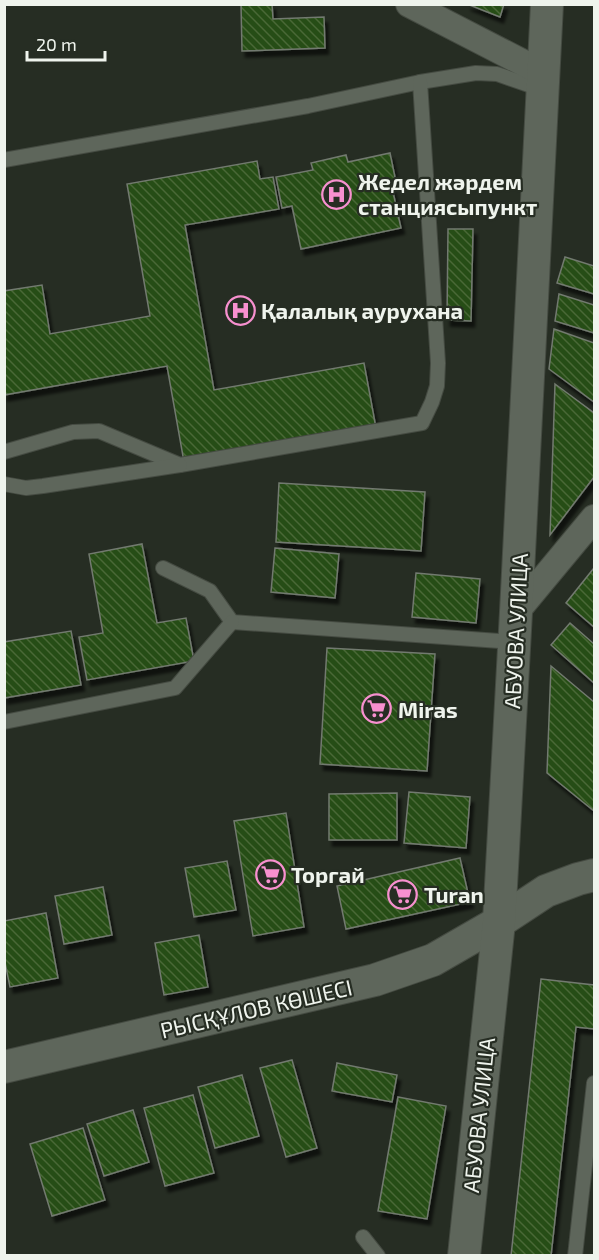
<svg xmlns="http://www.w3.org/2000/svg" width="599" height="1260" font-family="'Exo 2',sans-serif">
  <defs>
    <pattern id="building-back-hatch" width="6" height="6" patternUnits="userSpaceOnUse" patternTransform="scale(1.5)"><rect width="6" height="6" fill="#284d15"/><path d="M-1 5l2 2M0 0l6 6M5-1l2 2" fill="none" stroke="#486737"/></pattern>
    <filter id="shadow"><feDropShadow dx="3.5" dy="6" stdDeviation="1.5" flood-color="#0009"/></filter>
  </defs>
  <rect width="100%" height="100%" fill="#262d23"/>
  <g fill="url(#building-back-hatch)" stroke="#727a6f" stroke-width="1.5" filter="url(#shadow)">
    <path d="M241 4H272L273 19 324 17 325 48 242 51Z"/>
    <path d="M467 4H504L500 17Z"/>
    <path d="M390 153 396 182 391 183 401 228 301 249 292 206 282 208 276 177 313 170 311 163 346 155 348 162Z"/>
    <path d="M257 161 260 179 273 177 279 209 185 225 214 390 364 363 376 428 184 462 167 366 4 395V291L42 285 50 334 150 316 127 184Z"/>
    <path d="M448 229H473L471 321 447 320Z"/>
    <path d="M565 257 594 266V294L557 283Z"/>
    <path d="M559 294 594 305V333L555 321Z"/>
    <path d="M554 329 594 343V402L549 369Z"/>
    <path d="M555 384 594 413V477L550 535Z"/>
    <path d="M279 483 425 492 421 551 276 542Z"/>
    <path d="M142 544 157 623 186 618 194 661 87 680 79 637 103 633 89 554Z"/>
    <path d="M275 548 339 554 335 598 271 592Z"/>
    <path d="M594 568V627L566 603Z"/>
    <path d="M416 573 480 579 476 623 412 617Z"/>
    <path d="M570 623 594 644V683L551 645Z"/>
    <path d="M71 631 81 685 4 698V642Z"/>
    <path d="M327 648 435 654 427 771 320 764Z"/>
    <path d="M551 666 594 702V811L547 773Z"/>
    <path d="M409 792 470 797 466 848 404 843Z"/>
    <path d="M397 793V840H329V794Z"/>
    <path d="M286 813 304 927 253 936 234 821Z"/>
    <path d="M460 858 470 902 346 929 337 886Z"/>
    <path d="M227 861 236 910 194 917 185 868Z"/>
    <path d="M103 887 112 935 64 944 55 896Z"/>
    <path d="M46 913 58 978 10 987 4 958V921Z"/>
    <path d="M199 935 208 987 164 995 155 943Z"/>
    <path d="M541 979 594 985V1029L576 1027 551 1256H511Z"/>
    <path d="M292 1060 317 1148 286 1157 260 1068Z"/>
    <path d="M337 1063 397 1075 392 1102 332 1091Z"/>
    <path d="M242 1075 259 1136 215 1148 198 1087Z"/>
    <path d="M193 1095 214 1173 165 1186 144 1108Z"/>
    <path d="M398 1097 446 1106 427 1219 378 1211Z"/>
    <path d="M133 1110 149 1162 104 1176 87 1124Z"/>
    <path d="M83 1128 105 1200 52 1216 30 1144Z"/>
  </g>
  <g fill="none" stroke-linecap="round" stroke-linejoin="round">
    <defs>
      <g id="service">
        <path d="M4 160 308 106 420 82 476 73 497 74 543 90"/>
        <path d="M4 452 73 432 99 431 180 465 422 423 432 402 437 386 438 363 420 82"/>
        <path d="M4 484 26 488 43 486 180 465"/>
        <path d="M163 568 210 591 232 622 514 642"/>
        <path d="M4 722 175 688 232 622"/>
        <path d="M363 1237 378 1256"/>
        <path d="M575 1256 594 1083"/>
      </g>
      <g id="minor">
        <path d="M409 4 543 73"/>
        <path d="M516 612 594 518"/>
      </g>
      <g id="tertiary">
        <path d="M4 1067 375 980 433 960 499 922 546 891 578 879 594 875"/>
        <path d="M464 1256 499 922 516 612 547 4"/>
      </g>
    </defs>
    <use href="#service" stroke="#454b42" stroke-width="16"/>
    <use href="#minor" stroke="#454b42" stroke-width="28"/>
    <use href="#tertiary" stroke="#454b42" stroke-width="34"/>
    <use href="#service" stroke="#5e665b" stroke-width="14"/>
    <use href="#minor" stroke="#5e665b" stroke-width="26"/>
    <use href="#tertiary" stroke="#5e665b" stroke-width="32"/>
  </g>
  <defs>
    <symbol id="hospital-ring" viewBox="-11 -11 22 22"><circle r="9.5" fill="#262d23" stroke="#f790cf" stroke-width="1.5"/><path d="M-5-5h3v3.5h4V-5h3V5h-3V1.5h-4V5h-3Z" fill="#f790cf"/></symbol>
    <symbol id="supermarket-ring" viewBox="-11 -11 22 22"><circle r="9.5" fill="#262d23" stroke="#f790cf" stroke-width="1.5"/><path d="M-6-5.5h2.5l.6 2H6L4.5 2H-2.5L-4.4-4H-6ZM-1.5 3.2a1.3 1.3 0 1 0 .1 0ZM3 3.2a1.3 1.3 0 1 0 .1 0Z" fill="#f790cf"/></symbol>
  </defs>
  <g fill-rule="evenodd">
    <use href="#hospital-ring" x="320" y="178" width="33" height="33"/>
    <use href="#hospital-ring" x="224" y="294" width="33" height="33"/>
    <use href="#supermarket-ring" x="360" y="692" width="33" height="33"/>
    <use href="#supermarket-ring" x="254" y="858" width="33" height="33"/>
    <use href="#supermarket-ring" x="386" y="878" width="33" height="33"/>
  </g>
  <g text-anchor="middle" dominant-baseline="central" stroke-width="4.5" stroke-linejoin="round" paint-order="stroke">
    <g font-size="22" font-weight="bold" fill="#eff4ed" stroke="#262d23" text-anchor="start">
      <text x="358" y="181">Жедел жәрдем<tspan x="358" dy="25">станциясыпункт</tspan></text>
      <text x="261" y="310">Қалалық аурухана</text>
      <text x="398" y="709">Miras</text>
      <text x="291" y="874">Торгай</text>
      <text x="424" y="894">Turan</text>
    </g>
    <g font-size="22" fill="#eff4ed" stroke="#262d23">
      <text transform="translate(515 631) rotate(-87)">АБУОВА УЛИЦА</text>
      <text transform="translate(256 1008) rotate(-13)">РЫСҚҰЛОВ КӨШЕСІ</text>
      <text transform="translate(478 1115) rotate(-84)">АБУОВА УЛИЦА</text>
    </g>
  </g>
  <rect width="599" height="1260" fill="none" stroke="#eff4ed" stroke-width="12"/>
  <path d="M27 51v9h78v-9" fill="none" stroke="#eff4ed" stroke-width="3"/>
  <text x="36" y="51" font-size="18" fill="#eff4ed" stroke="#262d23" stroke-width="4.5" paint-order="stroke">20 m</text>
</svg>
